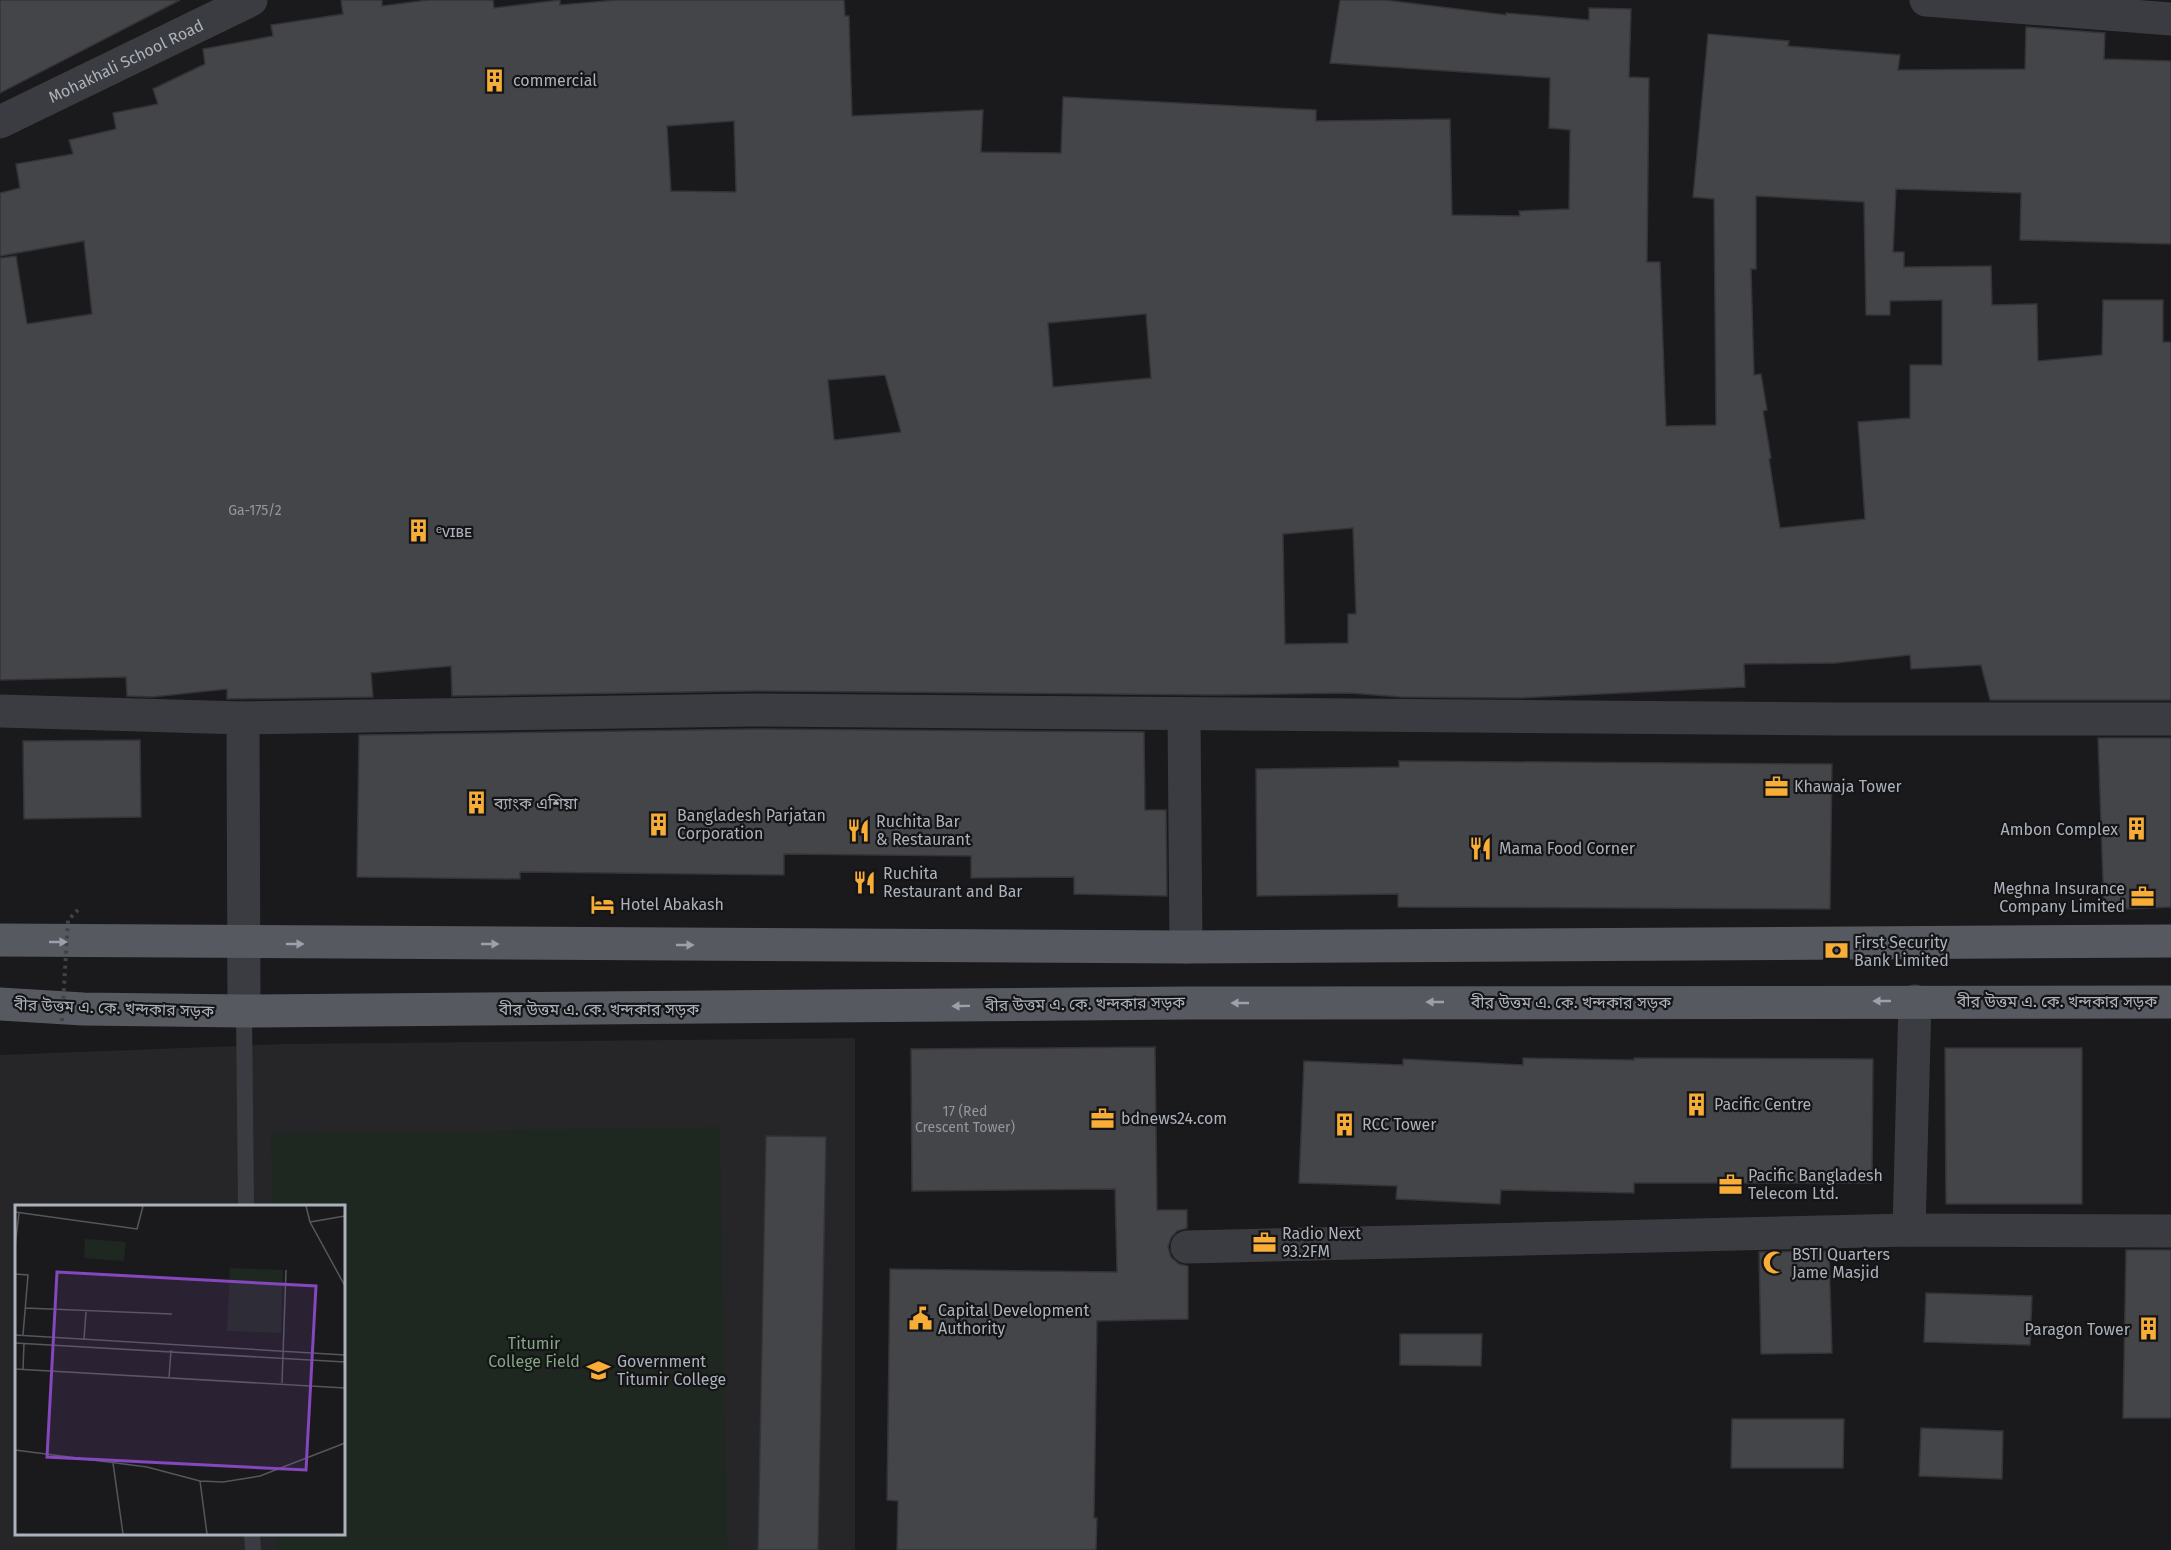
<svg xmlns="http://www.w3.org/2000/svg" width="2171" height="1550" font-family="'Fira Sans','Noto Sans Bengali',sans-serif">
  <rect width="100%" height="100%" fill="#1a1a1c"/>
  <path fill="#262629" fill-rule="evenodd" d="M855 1038V1550H0V1055L286 1044ZM16 1206H344V1534H16Z"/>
  <path fill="#1f2820" d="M720 1127 727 1550H277V1534H344V1206H272L271 1134Z"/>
  <g fill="#444549" stroke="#343438" stroke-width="1.5" fill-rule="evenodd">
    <path d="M0 0H180L0 93Z"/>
    <path d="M341 0H382V6L428 0H493L494 8 560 0V5L617 0H844L845 16H849L852 116 983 110 981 152 1061 153 1063 97 1316 110V121L1450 119 1452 215 1520 216 1519 211 1569 209 1570 130 1549 128 1550 78 1330 63 1340 0H1385L1506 15V13L1589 20V8L1631 9 1629 77 1649 78 1647 262H1660L1666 426 1716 425 1714 199 1693 197 1708 34 1789 41 1788 46 1900 55 1898 70 2025 69 2026 27 2105 33 2104 59 2171 61V244L2020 240 2021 193 1896 189 1893 252H1904V267L1991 266 1992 305 2037 304 2038 361 2102 355 2103 300H2163V342H2171V700H1990L1981 665 1911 669 1910 655 1835 663 1744 664 1745 687 1521 698 1401 697 1349 693 1218 695 753 691 452 696 451 666 371 673 373 697 227 699V689L152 697 127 696 126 677 0 680V258L16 256 27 324 92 314 84 241 0 256V193L20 188 16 164 73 154 69 140 116 129 113 113 158 104 153 89 205 64 203 49 273 36 271 25 343 14ZM734 121 736 192 671 191 667 126ZM1756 196 1864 202 1866 315H1890V301L1942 300V365H1910V418L1858 422 1865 519 1780 528 1769 459 1771 458 1763 411 1767 410 1761 374 1754 375 1751 269H1756ZM1146 314 1151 378 1053 387 1048 323ZM885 375 901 432 834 440 828 380ZM1353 528 1356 614H1348V643L1285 644 1283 534Z"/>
    <path d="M753 729 1144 732 1145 810H1166L1167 896 1074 894V877L971 878V856L784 854V875L520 872V879L357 877 359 735Z"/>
    <path d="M2098 738H2171V907L2104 910Z"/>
    <path d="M140 740 141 817 24 819 23 741Z"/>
    <path d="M1399 761 1832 764 1830 909 1398 907V894L1257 896 1256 769 1399 767Z"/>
    <path d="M1155 1047 1157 1210H1187V1228L1177 1231 1171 1238 1168 1247 1171 1257 1179 1264 1188 1266V1319L1097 1321 1094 1518H1097L1096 1550H897L898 1501 887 1500 890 1269 1117 1272 1115 1189 912 1191 911 1049Z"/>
    <path d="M1945 1048H2082V1204H1946Z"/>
    <path d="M1523 1058 1634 1060V1058L1873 1059 1872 1183H1634V1193L1501 1190 1500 1204 1396 1199 1397 1186 1299 1183 1304 1061 1403 1065V1059L1523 1065Z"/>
    <path d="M766 1136 826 1137 818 1550H758Z"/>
    <path d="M2126 1250H2171V1418H2123Z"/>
    <path d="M1829 1251 1832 1353 1761 1354 1759 1252Z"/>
    <path d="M1926 1293 2032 1296 2030 1345 1924 1342Z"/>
    <path d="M1400 1334H1482L1481 1366 1400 1365Z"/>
    <path d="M1732 1419H1844L1843 1468H1731Z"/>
    <path d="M1921 1428 2003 1431 2002 1479 1919 1476Z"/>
  </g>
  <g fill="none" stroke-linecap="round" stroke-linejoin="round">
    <g stroke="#3b3c41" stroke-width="16">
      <path d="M244 1011 246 1206"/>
      <path d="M252 1534 253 1550"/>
    </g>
    <g stroke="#3b3c41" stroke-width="33">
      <path d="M1926 0 2171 19"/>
      <path id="s1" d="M0 122 251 0"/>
      <path d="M0 711 243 718 753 710 1839 719H2171"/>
      <path d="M1184 714 1186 947"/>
      <path d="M243 718 244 1011"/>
      <path d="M1909 1230 1915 1001"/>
      <path d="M1187 1247 1909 1230 2171 1231"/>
    </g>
    <g stroke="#575961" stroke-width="33">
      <path d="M0 940 1186 947 2171 941"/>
      <path d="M0 1004 83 1009 244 1011 1188 1003 2171 1002"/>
    </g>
    <path stroke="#414348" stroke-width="4" stroke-dasharray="3 4.5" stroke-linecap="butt" d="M62 1021 68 920 78 910"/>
  </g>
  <defs><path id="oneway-solid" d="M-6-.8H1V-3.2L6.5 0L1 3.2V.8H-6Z" transform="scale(1.5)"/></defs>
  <g fill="#9ba0aa">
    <use href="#oneway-solid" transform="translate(58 942)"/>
    <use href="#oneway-solid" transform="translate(295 944)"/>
    <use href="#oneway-solid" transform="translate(490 944)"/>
    <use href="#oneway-solid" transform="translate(685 945)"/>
    <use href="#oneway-solid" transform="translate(1882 1001) rotate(180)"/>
    <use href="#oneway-solid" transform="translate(1435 1002) rotate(180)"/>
    <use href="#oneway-solid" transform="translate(1240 1003) rotate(180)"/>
    <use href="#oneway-solid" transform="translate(961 1006) rotate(179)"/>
  </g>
  <defs>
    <symbol id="building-bare" viewBox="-9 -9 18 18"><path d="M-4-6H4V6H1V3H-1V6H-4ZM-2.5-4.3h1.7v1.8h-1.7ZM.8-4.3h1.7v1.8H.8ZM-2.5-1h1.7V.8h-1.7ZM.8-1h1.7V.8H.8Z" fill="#f8ad36" stroke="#151517" stroke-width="2.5" paint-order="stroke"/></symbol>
    <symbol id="office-bare" viewBox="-9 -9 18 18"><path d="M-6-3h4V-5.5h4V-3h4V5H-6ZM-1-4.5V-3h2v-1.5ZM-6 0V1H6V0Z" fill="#f8ad36" stroke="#151517" stroke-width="2.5" paint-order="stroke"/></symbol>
    <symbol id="restaurant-bare" viewBox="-9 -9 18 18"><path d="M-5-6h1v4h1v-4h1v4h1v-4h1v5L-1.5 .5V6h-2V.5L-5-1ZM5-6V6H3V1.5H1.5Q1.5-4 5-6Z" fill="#f8ad36" stroke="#151517" stroke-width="2.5" paint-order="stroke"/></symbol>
    <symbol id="hotel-bare" viewBox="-9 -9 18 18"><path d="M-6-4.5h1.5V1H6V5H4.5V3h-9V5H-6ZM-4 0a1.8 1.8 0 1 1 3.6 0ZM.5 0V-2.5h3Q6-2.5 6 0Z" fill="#f8ad36" stroke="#151517" stroke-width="2.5" paint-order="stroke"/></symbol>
    <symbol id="bank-bare" viewBox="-9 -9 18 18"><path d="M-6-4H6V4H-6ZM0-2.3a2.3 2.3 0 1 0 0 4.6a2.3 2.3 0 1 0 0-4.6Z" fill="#f8ad36" stroke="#151517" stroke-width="2.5" paint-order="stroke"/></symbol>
    <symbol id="mosque-bare" viewBox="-9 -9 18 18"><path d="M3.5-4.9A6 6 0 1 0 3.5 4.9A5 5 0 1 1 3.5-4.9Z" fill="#f8ad36" stroke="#151517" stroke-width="2.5" paint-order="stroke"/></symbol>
    <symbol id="civic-bare" viewBox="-9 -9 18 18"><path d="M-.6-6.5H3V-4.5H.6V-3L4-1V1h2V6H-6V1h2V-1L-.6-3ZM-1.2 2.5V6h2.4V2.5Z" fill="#f8ad36" stroke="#151517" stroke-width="2.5" paint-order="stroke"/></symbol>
    <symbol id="university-bare" viewBox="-9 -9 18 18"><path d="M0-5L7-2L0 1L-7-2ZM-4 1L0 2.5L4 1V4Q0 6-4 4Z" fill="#f8ad36" stroke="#151517" stroke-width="2.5" paint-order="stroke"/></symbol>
  </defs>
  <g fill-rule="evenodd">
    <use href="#building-bare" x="478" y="64" width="33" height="33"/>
    <use href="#building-bare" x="402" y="514" width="33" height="33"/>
    <use href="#office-bare" x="1760" y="770" width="33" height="33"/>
    <use href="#building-bare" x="460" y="786" width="33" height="33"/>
    <use href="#building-bare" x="642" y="808" width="33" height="33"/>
    <use href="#building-bare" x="2120" y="812" width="33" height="33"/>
    <use href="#restaurant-bare" x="842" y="814" width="33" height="33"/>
    <use href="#restaurant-bare" x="1464" y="832" width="33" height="33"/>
    <use href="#restaurant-bare" x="848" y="866" width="33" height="33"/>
    <use href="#office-bare" x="2126" y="880" width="33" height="33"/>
    <use href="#hotel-bare" x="586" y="888" width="33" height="33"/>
    <use href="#bank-bare" x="1820" y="934" width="33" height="33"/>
    <use href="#building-bare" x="1680" y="1088" width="33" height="33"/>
    <use href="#office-bare" x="1086" y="1102" width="33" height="33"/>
    <use href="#building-bare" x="1328" y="1108" width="33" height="33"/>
    <use href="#office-bare" x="1714" y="1168" width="33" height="33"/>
    <use href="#office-bare" x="1248" y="1226" width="33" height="33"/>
    <use href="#mosque-bare" x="1758" y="1246" width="33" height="33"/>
    <use href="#civic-bare" x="904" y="1302" width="33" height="33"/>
    <use href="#building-bare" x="2132" y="1312" width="33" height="33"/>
    <use href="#university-bare" x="582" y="1354" width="33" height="33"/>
  </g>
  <g text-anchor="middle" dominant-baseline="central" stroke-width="4.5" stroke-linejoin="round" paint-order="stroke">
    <g font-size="14" fill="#92979f">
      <text x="255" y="510">Ga-175/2</text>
      <text x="965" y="1111">17 (Red<tspan x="965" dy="16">Crescent Tower)</tspan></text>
    </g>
    <g font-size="16" fill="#acb2bc" stroke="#151517">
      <text stroke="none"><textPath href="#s1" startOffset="140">Mohakhali School Road</textPath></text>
      <text x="2057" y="1001">বীর উত্তম এ. কে. খন্দকার সড়ক</text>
      <text x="1571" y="1002">বীর উত্তম এ. কে. খন্দকার সড়ক</text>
      <text transform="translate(1085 1004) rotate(-1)">বীর উত্তম এ. কে. খন্দকার সড়ক</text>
      <text transform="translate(114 1008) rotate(2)">বীর উত্তম এ. কে. খন্দকার সড়ক</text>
      <text x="599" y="1009">বীর উত্তম এ. কে. খন্দকার সড়ক</text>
    </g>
    <g font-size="16" fill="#acb2bc" stroke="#151517" text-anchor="start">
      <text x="513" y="80">commercial</text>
      <text x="436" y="531">ᵉᴠɪʙᴇ</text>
      <text x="1794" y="786">Khawaja Tower</text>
      <text x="494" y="803">ব্যাংক এশিয়া</text>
      <text x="677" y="815">Bangladesh Parjatan<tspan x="677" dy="18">Corporation</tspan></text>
      <text x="876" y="821">Ruchita Bar<tspan x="876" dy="18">&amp; Restaurant</tspan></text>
      <text x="2118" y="829" text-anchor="end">Ambon Complex</text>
      <text x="1499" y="848">Mama Food Corner</text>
      <text x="883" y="873">Ruchita<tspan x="883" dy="18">Restaurant and Bar</tspan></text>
      <text x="2125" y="888" text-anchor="end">Meghna Insurance<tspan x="2125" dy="18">Company Limited</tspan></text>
      <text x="620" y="904">Hotel Abakash</text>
      <text x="1854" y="942">First Security<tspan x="1854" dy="18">Bank Limited</tspan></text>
      <text x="1714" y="1104">Pacific Centre</text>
      <text x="1121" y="1118">bdnews24.com</text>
      <text x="1362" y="1124">RCC Tower</text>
      <text x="1748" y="1175">Pacific Bangladesh<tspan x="1748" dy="18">Telecom Ltd.</tspan></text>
      <text x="1282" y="1233">Radio Next<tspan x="1282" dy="18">93.2FM</tspan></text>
      <text x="1792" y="1254">BSTI Quarters<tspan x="1792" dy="18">Jame Masjid</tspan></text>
      <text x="938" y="1310">Capital Development<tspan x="938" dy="18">Authority</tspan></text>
      <text x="2130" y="1329" text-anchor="end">Paragon Tower</text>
      <text x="617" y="1361">Government<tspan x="617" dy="18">Titumir College</tspan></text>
    </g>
    <g font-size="16" fill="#83a783" stroke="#151517">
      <text x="534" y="1343">Titumir<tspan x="534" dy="18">College Field</tspan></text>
    </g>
  </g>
  <g transform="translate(15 1205)">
    <rect width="330" height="330" fill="#1a1a1c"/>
    <path d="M70 34 111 37 109 56 69 53ZM215 63 268 65 266 128 212 126Z" fill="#1f2820"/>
    <path fill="none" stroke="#54575c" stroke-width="1.5" d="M291 1 295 17 330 81M0 7 122 24 128 1M295 17 330 11M0 41 4 8M0 69 13 70 8 130M10 103 157 109M0 130 330 150M69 134 71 107M0 138 330 157M0 164 330 183M8 165 9 138M154 173 156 145M267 178 271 65M0 245 132 262 185 276 208 277 245 271 330 238M98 258 108 329M185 276 192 329"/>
    <path fill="#8547be" fill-opacity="0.15" stroke="#8547be" stroke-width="3" d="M42 67 301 81 291 265 32 252Z"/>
    <rect width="330" height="330" fill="none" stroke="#acb2bc" stroke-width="3"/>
  </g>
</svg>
